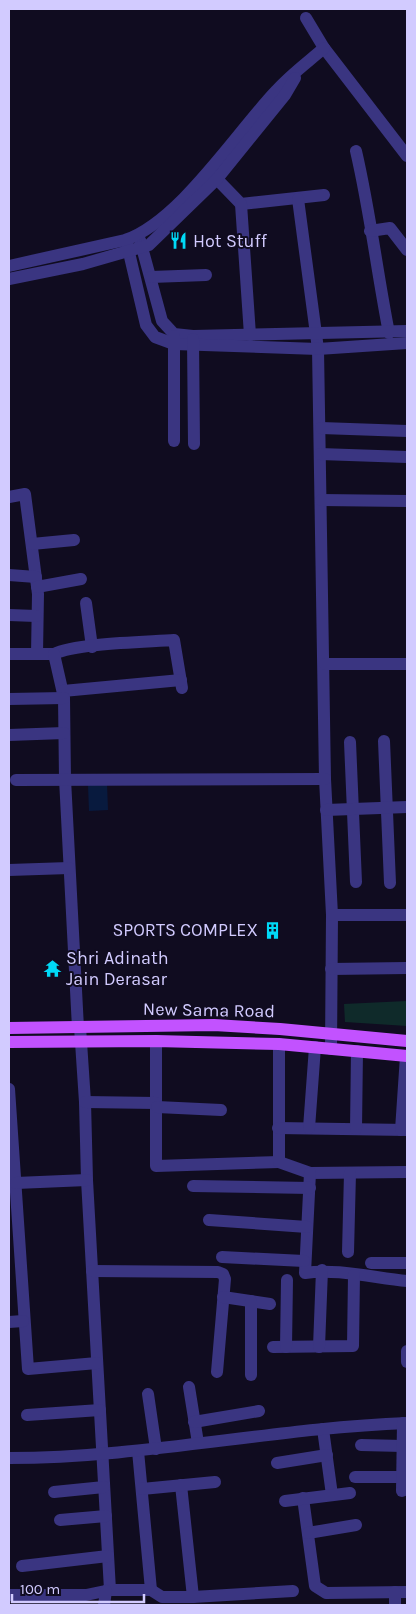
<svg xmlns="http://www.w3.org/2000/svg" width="416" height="1614" font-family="Karla,sans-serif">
  <rect width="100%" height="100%" fill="#100c20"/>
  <path fill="#0f2a2a" d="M407 1001V1026L345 1022 344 1004Z"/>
  <path fill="#081a3e" d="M107 784 108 810 89 811 88 785Z"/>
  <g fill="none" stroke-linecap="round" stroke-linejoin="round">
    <g stroke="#3a3581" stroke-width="12">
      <path d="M306 18 324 48 407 156"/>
      <path d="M356 151C370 211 377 272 389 333"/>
      <path d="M212 174 241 204 324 195"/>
      <path d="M298 199 318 349 325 779 332 915 331 1049"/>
      <path d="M241 204 250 335"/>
      <path d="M370 231 390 228 407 250"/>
      <path d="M140 240 162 321 174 334 193 336 407 331"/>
      <path d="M127 244 146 325 155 337 174 344 318 349 407 343"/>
      <path d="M9 266 125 240C179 222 236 133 276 91 290 75 308 62 324 48"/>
      <path d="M151 277 206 275"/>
      <path d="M9 279 83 264 149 245 217 179 285 95 295 78"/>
      <path d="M174 336V441"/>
      <path d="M193 339 194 444"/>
      <path d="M321 428 407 431"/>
      <path d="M320 454 407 457"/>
      <path d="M9 497 25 494 38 594 37 654"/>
      <path d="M321 500 407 501"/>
      <path d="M32 544 74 540"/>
      <path d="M9 575 36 577"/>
      <path d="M37 587 81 579"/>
      <path d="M86 603 92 647"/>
      <path d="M9 615 36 616"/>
      <path d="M9 654H54C75 643 148 642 174 640L182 688"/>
      <path d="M54 654 64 698 65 779 78 1028"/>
      <path d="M325 664H407"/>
      <path d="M63 691 181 680"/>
      <path d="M9 699 64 698"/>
      <path d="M9 735 64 733"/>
      <path d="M384 741 390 883"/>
      <path d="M350 742 356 882"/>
      <path d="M16 780 325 779"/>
      <path d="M326 810 407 807"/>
      <path d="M9 870 69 868"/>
      <path d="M332 915H407"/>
      <path d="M331 969 407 968"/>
      <path d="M80 1027 85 1102 87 1180 110 1590"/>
      <path d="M156 1041V1166L279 1162"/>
      <path d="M279 1044V1162L310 1173 407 1172"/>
      <path d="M9 1089 28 1369 97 1363"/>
      <path d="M85 1102 156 1103"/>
      <path d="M157 1107 221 1110"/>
      <path d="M278 1128 407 1130"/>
      <path d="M309 1128 315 1047"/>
      <path d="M356 1129 357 1051"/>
      <path d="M401 1130 406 1056"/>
      <path d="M310 1173 305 1273C335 1268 375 1278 407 1281"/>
      <path d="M16 1183 87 1180"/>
      <path d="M193 1186 310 1188"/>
      <path d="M209 1220 307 1227"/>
      <path d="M348 1252 350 1173"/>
      <path d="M222 1257 304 1261"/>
      <path d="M371 1263H407"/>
      <path d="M92 1271 218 1272 223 1274 225 1279 217 1372"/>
      <path d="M223 1297 270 1304"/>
      <path d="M251 1301V1375"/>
      <path d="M9 1322 23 1321"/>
      <path d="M273 1347 353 1346 354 1275"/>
      <path d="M286 1347 287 1280"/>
      <path d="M319 1347 322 1270"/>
      <path d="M407 1351V1362"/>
      <path d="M189 1387 198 1443"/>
      <path d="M148 1394 156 1449"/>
      <path d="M27 1415 100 1410"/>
      <path d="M194 1422 259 1411"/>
      <path d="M323 1429 332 1495"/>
      <path d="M361 1445 403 1446"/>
      <path d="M138 1451 151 1590"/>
      <path d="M9 1458C142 1458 274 1428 407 1423"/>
      <path d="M277 1463 327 1455"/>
      <path d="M355 1477H402"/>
      <path d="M181 1485 193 1597"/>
      <path d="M142 1489 215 1482"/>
      <path d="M402 1491 403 1423"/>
      <path d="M54 1492 104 1487"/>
      <path d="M303 1498 315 1586 326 1593 407 1592"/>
      <path d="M285 1501 350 1493"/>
      <path d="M60 1520 106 1516"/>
      <path d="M308 1533 356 1525"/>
      <path d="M22 1566 108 1556"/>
      <path d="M395 1592V1605"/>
      <path d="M9 1595H86L110 1590H151L162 1597H193L293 1591"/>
      <path d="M104 1605 106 1591"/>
    </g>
    <g stroke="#c252ff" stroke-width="12">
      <path d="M9 1028 214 1025 280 1029 407 1041"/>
      <path d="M9 1042 156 1041 279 1044 407 1056"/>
    </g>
  </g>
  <defs>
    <symbol id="restaurant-bare" viewBox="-9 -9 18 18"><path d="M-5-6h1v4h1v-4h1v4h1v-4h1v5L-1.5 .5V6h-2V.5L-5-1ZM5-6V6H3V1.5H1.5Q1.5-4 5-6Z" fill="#00d9f6" stroke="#100c20" stroke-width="2.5" paint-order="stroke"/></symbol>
    <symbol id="building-bare" viewBox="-9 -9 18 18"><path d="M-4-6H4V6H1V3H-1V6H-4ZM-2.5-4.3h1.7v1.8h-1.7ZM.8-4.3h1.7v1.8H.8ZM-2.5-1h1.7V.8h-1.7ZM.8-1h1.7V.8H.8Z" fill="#00d9f6" stroke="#100c20" stroke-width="2.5" paint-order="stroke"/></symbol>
    <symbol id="temple-bare" viewBox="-9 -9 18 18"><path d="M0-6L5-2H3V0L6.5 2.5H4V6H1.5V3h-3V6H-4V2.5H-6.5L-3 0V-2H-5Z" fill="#00d9f6" stroke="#100c20" stroke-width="2.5" paint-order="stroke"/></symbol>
  </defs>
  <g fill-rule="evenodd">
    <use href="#restaurant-bare" x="166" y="228" width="25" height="25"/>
    <use href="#building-bare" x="260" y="918" width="25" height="25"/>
    <use href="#temple-bare" x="40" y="956" width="25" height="25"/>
  </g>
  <g text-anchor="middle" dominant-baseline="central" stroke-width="4" stroke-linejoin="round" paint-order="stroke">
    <g font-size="18" fill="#d2cbff" stroke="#100c20" text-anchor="start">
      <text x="193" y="241">Hot Stuff</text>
      <text x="258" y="930" text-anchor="end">SPORTS COMPLEX</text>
      <text x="66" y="958">Shri Adinath<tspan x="66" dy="21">Jain Derasar</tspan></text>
    </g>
    <g font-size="18" fill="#d2cbff" stroke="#100c20">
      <text transform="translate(209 1010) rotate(1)">New Sama Road</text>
    </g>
  </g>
  <rect width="416" height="1614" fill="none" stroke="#d2cbff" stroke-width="20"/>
  <path d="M12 1594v8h132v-8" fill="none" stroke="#d2cbff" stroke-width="2.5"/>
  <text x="20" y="1594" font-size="15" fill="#d2cbff" stroke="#100c20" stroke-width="4" paint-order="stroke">100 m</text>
</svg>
